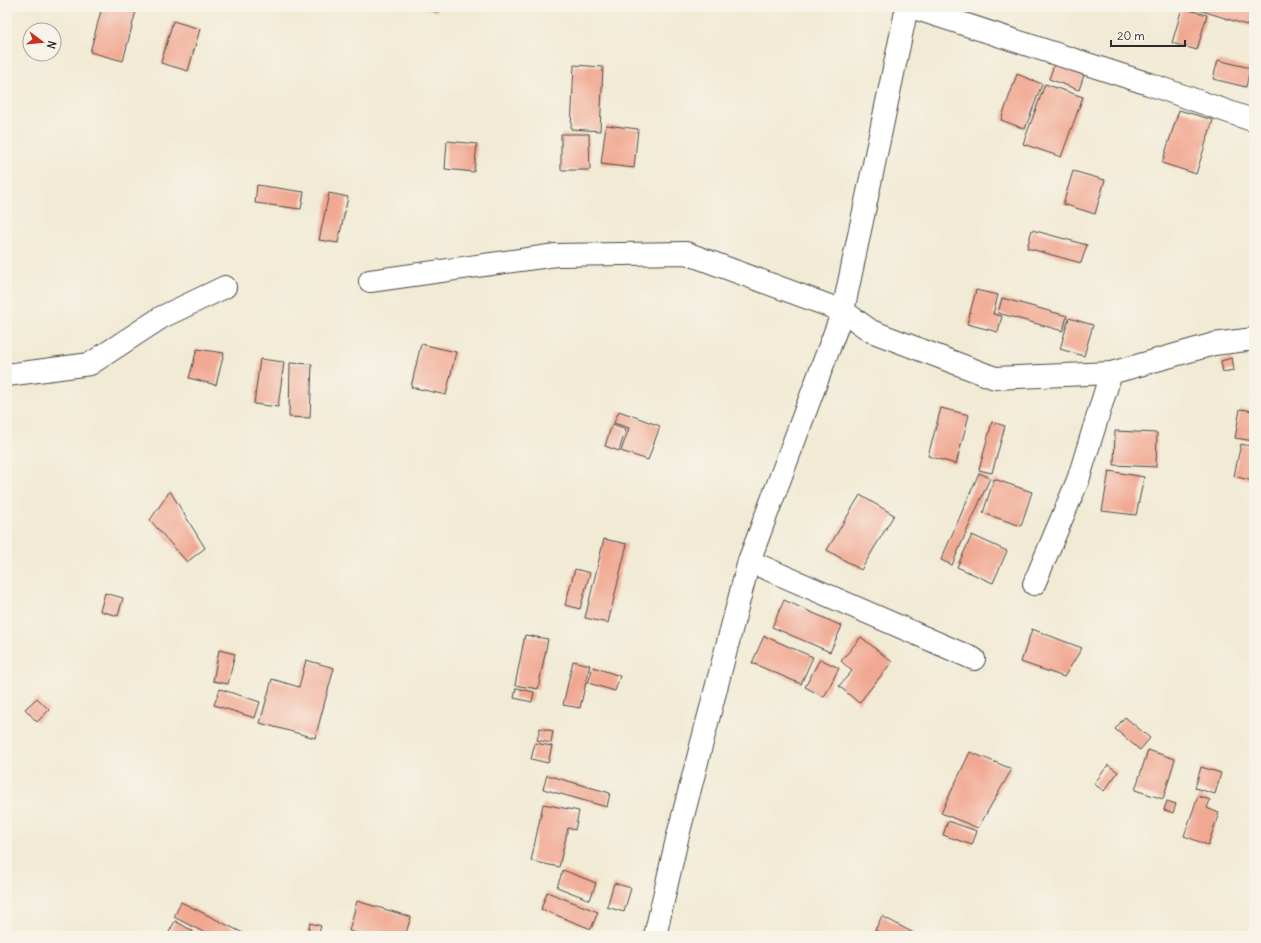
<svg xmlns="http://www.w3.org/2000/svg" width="1261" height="943" font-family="Delius,sans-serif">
  <rect width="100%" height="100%" fill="#f7f3e8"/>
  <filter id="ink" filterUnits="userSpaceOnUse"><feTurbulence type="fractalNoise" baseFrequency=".025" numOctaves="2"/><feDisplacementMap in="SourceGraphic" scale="8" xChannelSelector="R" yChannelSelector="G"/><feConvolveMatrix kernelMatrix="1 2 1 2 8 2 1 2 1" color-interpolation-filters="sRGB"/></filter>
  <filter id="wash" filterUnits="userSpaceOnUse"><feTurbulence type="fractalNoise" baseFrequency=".012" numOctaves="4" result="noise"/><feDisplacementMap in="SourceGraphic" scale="16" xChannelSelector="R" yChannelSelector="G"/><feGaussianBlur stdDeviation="0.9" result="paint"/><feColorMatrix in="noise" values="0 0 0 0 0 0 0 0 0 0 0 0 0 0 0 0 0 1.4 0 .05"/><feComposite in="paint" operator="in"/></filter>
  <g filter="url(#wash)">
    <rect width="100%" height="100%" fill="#f1ead4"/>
    <g id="blocks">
      <g fill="#f1a892">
        <path d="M102 7H137L123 61 90 52Z"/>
        <path d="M420 7H438L437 12Z"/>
        <path d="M1190 7H1254V23L1253 27Z"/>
        <path d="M1182 8 1207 15 1197 50 1172 43Z"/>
        <path d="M173 21 200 29 188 71 161 63Z"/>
        <path d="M1218 60 1250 68 1246 87 1213 79Z"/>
        <path d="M574 65 603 67 600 131 571 129Z"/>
        <path d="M1054 65 1084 75 1079 90 1049 79Z"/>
        <path d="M1017 74 1042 84 1025 129 1001 120Z"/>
        <path d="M1045 84 1083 97 1061 157 1023 144Z"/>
        <path d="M1179 110 1213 120 1196 174 1162 163Z"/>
        <path d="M606 125 638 129 634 168 601 164Z"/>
        <path d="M561 134H589L590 170H561Z"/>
        <path d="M447 141 477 144 474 172 445 169Z"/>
        <path d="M1073 171 1105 180 1095 214 1063 204Z"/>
        <path d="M257 185 304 192 301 209 255 203Z"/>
        <path d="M329 193 348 197 338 243 319 240Z"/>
        <path d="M1032 230 1087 245 1081 263 1027 248Z"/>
        <path d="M976 290 998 295 993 314 1002 316 998 332 967 324Z"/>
        <path d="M1002 298 1067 316 1063 331 998 313Z"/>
        <path d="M1069 318 1093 325 1084 356 1060 349Z"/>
        <path d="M421 344 456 352 446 395 411 387Z"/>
        <path d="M197 349 224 353 216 385 189 378Z"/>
        <path d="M1232 358 1234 370 1223 372 1221 361Z"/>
        <path d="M260 359 284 362 278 407 254 404Z"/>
        <path d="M290 363 312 364 310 418 289 417Z"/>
        <path d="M941 408 969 415 956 464 928 456Z"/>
        <path d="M1240 409 1254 411V441L1235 438Z"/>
        <path d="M619 411 660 426 648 460 621 451 629 428 614 423Z"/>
        <path d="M992 422 1005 426 992 473 979 470Z"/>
        <path d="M612 424 626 429 619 451 605 446Z"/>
        <path d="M1115 431 1157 433 1156 467 1114 465Z"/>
        <path d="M1241 444 1254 447V474L1253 481 1234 476Z"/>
        <path d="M1109 471 1144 477 1136 515 1102 511Z"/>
        <path d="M979 473 990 478 952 565 941 560Z"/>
        <path d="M994 479 1032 492 1021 526 983 513Z"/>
        <path d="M170 491 205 548 187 562 150 520Z"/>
        <path d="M860 495 894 515 861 570 827 550Z"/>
        <path d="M972 535 1007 551 993 583 957 567Z"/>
        <path d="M604 539 627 544 608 623 585 618Z"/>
        <path d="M575 569 590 573 580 609 565 605Z"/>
        <path d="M105 593 123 598 118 616 100 611Z"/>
        <path d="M784 600 842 626 830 652 772 627Z"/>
        <path d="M1032 629 1082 648 1064 677 1021 662Z"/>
        <path d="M525 635 548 639 538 689 515 685Z"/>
        <path d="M764 636 813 657 801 684 752 663Z"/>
        <path d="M861 637 892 662 859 703 839 686 852 671 841 661Z"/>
        <path d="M219 650 235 654 228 684 213 681Z"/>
        <path d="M820 659 839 668 824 697 805 687Z"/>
        <path d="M306 660 334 668 315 738 260 723 272 679 299 687Z"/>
        <path d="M573 661 590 665 580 708 563 705Z"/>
        <path d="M593 667 620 676 615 691 588 683Z"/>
        <path d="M516 688 534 692 532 702 514 698Z"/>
        <path d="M220 689 260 702 255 718 214 705Z"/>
        <path d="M37 698 49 710 37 722 25 709Z"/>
        <path d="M1125 717 1150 738 1140 750 1115 729Z"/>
        <path d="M540 728 553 731 551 743 537 740Z"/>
        <path d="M535 743 552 746 548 763 531 759Z"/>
        <path d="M1148 750 1175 759 1163 799 1135 790Z"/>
        <path d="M970 752 1012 769 978 828 941 813Z"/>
        <path d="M1108 765 1118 772 1104 791 1094 784Z"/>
        <path d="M1201 767 1221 773 1215 794 1195 788Z"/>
        <path d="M547 775 610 793 607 807 543 789Z"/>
        <path d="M1198 796 1210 800 1207 808 1219 813 1208 845 1184 836Z"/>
        <path d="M1167 801 1176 804 1173 813 1164 810Z"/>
        <path d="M543 804 579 811 575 830 568 828 559 867 531 861Z"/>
        <path d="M948 821 977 831 972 845 943 835Z"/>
        <path d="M563 870 596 883 590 900 557 887Z"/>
        <path d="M614 883 631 888 624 912 607 907Z"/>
        <path d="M547 892 598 912 591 929 541 909Z"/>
        <path d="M357 901 411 917 405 936H367L349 931Z"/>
        <path d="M181 902 249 936H211L174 917Z"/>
        <path d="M882 916 919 936H887L875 930Z"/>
        <path d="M175 921 193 931 190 936H167Z"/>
        <path d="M310 923 321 926 318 936 307 934Z"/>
      </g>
    </g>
  </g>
  <g filter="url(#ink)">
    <use href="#blocks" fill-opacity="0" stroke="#494844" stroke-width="1"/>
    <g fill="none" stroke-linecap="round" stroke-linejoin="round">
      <defs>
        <g id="minor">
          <path d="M911 7 1149 84 1249 119"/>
          <path d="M370 281 556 255 686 253 843 311 871 331 995 378 1111 373 1214 344 1254 339"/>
          <path d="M7 375 90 364 162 317 225 287"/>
          <path d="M749 561 974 659"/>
          <path d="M1034 584 1078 480 1111 373"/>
          <path d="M655 936 677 839 749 561 843 311 907 7"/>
        </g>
      </defs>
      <use href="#minor" stroke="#494844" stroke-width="24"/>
      <use href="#minor" stroke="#fff" stroke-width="22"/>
    </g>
  </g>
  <rect width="1261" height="943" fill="none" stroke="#f7f3e8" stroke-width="24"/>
  <g transform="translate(42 42) rotate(106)"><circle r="19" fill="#f7f3e8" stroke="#a5a39c"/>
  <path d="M0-3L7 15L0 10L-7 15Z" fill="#c8321e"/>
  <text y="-6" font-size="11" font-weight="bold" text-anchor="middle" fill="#2b2b2b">N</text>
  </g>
  <path d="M1111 40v6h74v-6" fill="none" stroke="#2b2b2b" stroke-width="2"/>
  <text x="1117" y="40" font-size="12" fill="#2b2b2b" stroke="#f7f3e8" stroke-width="3" paint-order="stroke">20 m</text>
</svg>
